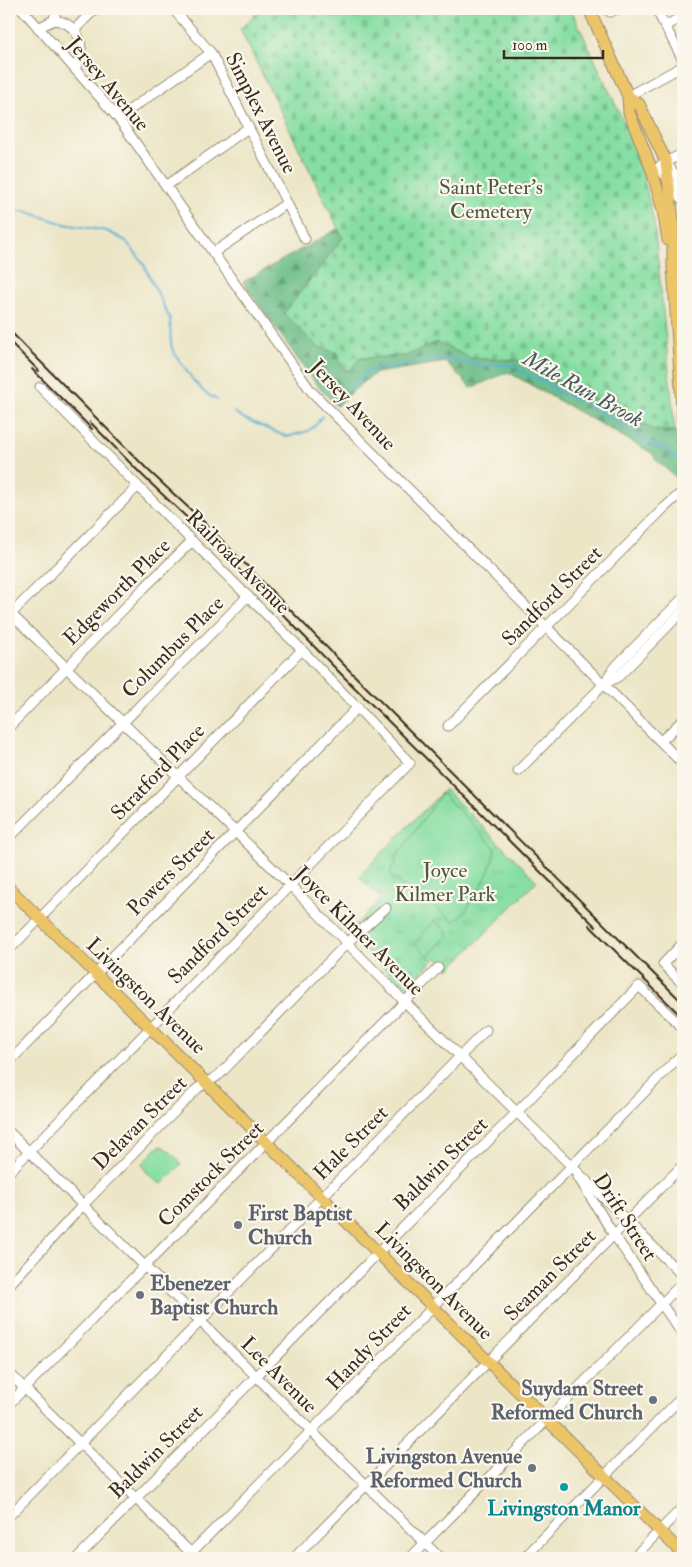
<svg xmlns="http://www.w3.org/2000/svg" width="692" height="1567" font-family="'IM FELL Double Pica',serif">
  <defs>
    <pattern id="grass-tufts" width="24" height="20" patternUnits="userSpaceOnUse" patternTransform="scale(1.25)"><rect width="24" height="20" fill="#86dea3"/><path d="M3 7l-1-3M5 7V3M7 7l1-3M15 17l-1-3M17 17v-4M19 17l1-3" fill="none" stroke="#75bf8c"/></pattern>
    <pattern id="forest-firs" width="22" height="20" patternUnits="userSpaceOnUse" patternTransform="scale(1.25)"><rect width="22" height="20" fill="#6cbd89"/><path d="M5 1l3.5 6h-7zM16 11l3.5 6h-7z" fill="#5a9a6f"/></pattern>
    <pattern id="cemetery-stones" width="16" height="16" patternUnits="userSpaceOnUse" patternTransform="scale(1.25)"><rect width="16" height="16" fill="#86dea3"/><path d="M2 7V4a2 2 0 0 1 4 0v3zM10 15v-3a2 2 0 0 1 4 0v3z" fill="#75bf8c"/></pattern>
  </defs>
  <rect width="100%" height="100%" fill="#fbf7ec"/>
  <filter id="ink" filterUnits="userSpaceOnUse"><feTurbulence type="fractalNoise" baseFrequency=".02" numOctaves="2"/><feDisplacementMap in="SourceGraphic" scale="10" xChannelSelector="R" yChannelSelector="G"/><feConvolveMatrix kernelMatrix="1 2 1 2 8 2 1 2 1" color-interpolation-filters="sRGB"/></filter>
  <filter id="wash" filterUnits="userSpaceOnUse"><feTurbulence type="fractalNoise" baseFrequency=".0096" numOctaves="4" result="noise"/><feDisplacementMap in="SourceGraphic" scale="20" xChannelSelector="R" yChannelSelector="G"/><feGaussianBlur stdDeviation="1.12" result="paint"/><feColorMatrix in="noise" values="0 0 0 0 0 0 0 0 0 0 0 0 0 0 0 0 0 1.4 0 .05"/><feComposite in="paint" operator="in"/></filter>
  <g filter="url(#wash)">
    <rect width="100%" height="100%" fill="#ece6c7"/>
    <path fill="url(#grass-tufts)" stroke="#608460" d="M445 789 537 881 450 969 436 957 405 989 348 933 381 899 359 876Z"/>
    <path fill="url(#forest-firs)" stroke="#547454" d="M339 228 343 238 284 313 318 347 338 353 350 370 360 358 405 356 437 342 471 358 517 360 654 430 675 431 683 462V477L680 481 656 460 652 453 508 372 471 388 446 362 376 373 363 382 337 406 315 383 243 282Z"/>
    <path fill="url(#cemetery-stones)" stroke="#608460" d="M261 9H571L638 153 654 222 675 431 654 430 517 360 471 358 437 342 405 356 360 358 350 370H343L338 353 318 347 284 313 343 238 240 29Z"/>
    <g fill="#86dea3" stroke="#608460">
      <path d="M442 793 495 848C495 866 469 912 454 922L423 896 414 894 400 884 399 879H394L390 874 392 867 396 864 395 859Z"/>
      <path d="M435 920 449 934 428 956 415 943Z"/>
      <path d="M161 1146C168 1149 178 1158 181 1165L162 1184C155 1182 144 1171 142 1164L157 1148Z"/>
    </g>
    <g fill="none" stroke-linecap="round" stroke-linejoin="round">
      <g stroke="#5cadd6" stroke-width="2">
        <path d="M9 212 25 211 64 224 107 231 126 241 143 263 170 319 171 344 173 351 193 380 204 392 217 400"/>
        <path d="M334 404 368 371 376 369 443 358 463 362 468 361 483 366 512 365 532 377 546 382 555 390 565 396 577 399 636 434 642 440 664 449 678 459"/>
        <path d="M234 412 245 419 287 437 308 431 315 426 322 416"/>
      </g>
    </g>
  </g>
  <g filter="url(#ink)">
    <g fill="none" stroke-linecap="round" stroke-linejoin="round">
      <defs>
        <g id="minor">
          <path d="M22 9 118 118 311 391 683 764"/>
          <path d="M656 9 665 26"/>
          <path d="M174 10 211 53 305 239"/>
          <path d="M610 12 617 9"/>
          <path d="M683 16 665 26 683 60"/>
          <path d="M54 20 56 9"/>
          <path d="M38 28 54 20C79 23 88 48 75 68"/>
          <path d="M74 30 95 9"/>
          <path d="M628 96 683 66"/>
          <path d="M118 118 211 53"/>
          <path d="M666 162 678 179 683 192"/>
          <path d="M661 165 683 153"/>
          <path d="M659 167 683 201"/>
          <path d="M166 186 248 128"/>
          <path d="M213 253 287 203"/>
          <path d="M9 612 291 886 405 1002 683 1276"/>
          <path d="M9 616 138 486"/>
          <path d="M605 684 619 676 683 611"/>
          <path d="M448 726 664 508 683 491"/>
          <path d="M9 727 143 589 192 541"/>
          <path d="M661 741 683 720"/>
          <path d="M518 771 604 684 613 669 683 598"/>
          <path d="M9 838 248 596"/>
          <path d="M683 943 663 964 683 984"/>
          <path d="M9 950 302 650"/>
          <path d="M9 1062 358 707"/>
          <path d="M9 1132 440 1558"/>
          <path d="M9 1172 410 763 302 650 192 541 40 387"/>
          <path d="M578 1177 614 1235 683 1335"/>
          <path d="M9 1285 83 1205 198 1088 219 1075 348 942 386 908"/>
          <path d="M9 1373 196 1558"/>
          <path d="M9 1404 438 968"/>
          <path d="M9 1516 486 1030"/>
          <path d="M77 1558 517 1112 639 986 683 1028"/>
          <path d="M186 1558 683 1053"/>
          <path d="M294 1558 683 1165"/>
          <path d="M410 1558 683 1282"/>
          <path d="M524 1558 683 1396"/>
          <path d="M633 1558 683 1507"/>
        </g>
        <g id="major">
          <path d="M589 9 628 96 629 112 652 170 663 210 668 240"/>
          <path d="M628 96 639 104 666 162 673 221V265L683 421"/>
          <path d="M9 888 683 1554"/>
        </g>
      </defs>
      <use href="#minor" stroke="#948872" stroke-width="11"/>
      <use href="#major" stroke="#948872" stroke-width="13"/>
      <use href="#minor" stroke="#fff" stroke-width="9"/>
      <use href="#major" stroke="#edc569" stroke-width="11"/>
      <g stroke="#3b2a1e" stroke-width="2">
        <path d="M9 330 148 470 205 523 352 673 683 1003"/>
        <path d="M9 341 39 371"/>
        <path d="M32 369 92 429"/>
        <path d="M90 422 143 476 199 529 346 679 596 927"/>
        <path d="M589 925 683 1018"/>
      </g>
    </g>
  </g>
  <g fill="#6b7280" stroke="#fbf7ec" stroke-width="2">
    <circle cx="238" cy="1225" r="5"/>
    <circle cx="140" cy="1295" r="5"/>
    <circle cx="653" cy="1400" r="5"/>
    <circle cx="532" cy="1468" r="5"/>
  </g>
  <circle fill="#0f9aa8" stroke="#fbf7ec" stroke-width="2" cx="564" cy="1487" r="5"/>
  <g text-anchor="middle" dominant-baseline="central" stroke-width="4.5" stroke-linejoin="round" paint-order="stroke">
    <g font-size="21" fill="#3b2a1e" stroke="#fbf7ec">
      <text transform="translate(108 84) rotate(50)">Jersey Avenue</text>
      <text transform="translate(261 113) rotate(63)">Simplex Avenue</text>
      <text transform="translate(353 405) rotate(47)">Jersey Avenue</text>
      <text transform="translate(238 562) rotate(45)">Railroad Avenue</text>
      <text transform="translate(117 592) rotate(-45)">Edgeworth Place</text>
      <text transform="translate(552 596) rotate(-45)">Sandford Street</text>
      <text transform="translate(173 647) rotate(-45)">Columbus Place</text>
      <text transform="translate(158 772) rotate(-46)">Stratford Place</text>
      <text transform="translate(171 872) rotate(-45)">Powers Street</text>
      <text transform="translate(359 931) rotate(45)">Joyce Kilmer Avenue</text>
      <text transform="translate(218 934) rotate(-45)">Sandford Street</text>
      <text transform="translate(146 996) rotate(44)">Livingston Avenue</text>
      <text transform="translate(140 1123) rotate(-45)">Delavan Street</text>
      <text transform="translate(351 1143) rotate(-45)">Hale Street</text>
      <text transform="translate(441 1164) rotate(-45)">Baldwin Street</text>
      <text transform="translate(211 1174) rotate(-45)">Comstock Street</text>
      <text transform="translate(625 1217) rotate(57)">Drift Street</text>
      <text transform="translate(550 1275) rotate(-45)">Seaman Street</text>
      <text transform="translate(434 1281) rotate(45)">Livingston Avenue</text>
      <text transform="translate(369 1347) rotate(-46)">Handy Street</text>
      <text transform="translate(279 1375) rotate(45)">Lee Avenue</text>
      <text transform="translate(156 1452) rotate(-45)">Baldwin Street</text>
    </g>
    <g font-size="21" fill="#4e573f" stroke="#fbf7ec">
      <text x="491" y="187">Saint Peter's<tspan x="491" dy="24">Cemetery</tspan></text>
      <text x="445" y="870">Joyce<tspan x="445" dy="24">Kilmer Park</tspan></text>
    </g>
    <g font-size="21" font-weight="bold" fill="#5b616d" stroke="#fbf7ec" text-anchor="start">
      <text x="248" y="1213">First Baptist<tspan x="248" dy="24">Church</tspan></text>
      <text x="150" y="1283">Ebenezer<tspan x="150" dy="24">Baptist Church</tspan></text>
      <text x="643" y="1388" text-anchor="end">Suydam Street<tspan x="643" dy="24">Reformed Church</tspan></text>
      <text x="522" y="1456" text-anchor="end">Livingston Avenue<tspan x="522" dy="24">Reformed Church</tspan></text>
    </g>
    <g font-size="21" font-weight="bold" fill="#0d838f" stroke="#fbf7ec">
      <text x="564" y="1508">Livingston Manor</text>
    </g>
    <g font-size="22" font-style="italic" fill="#47585e" stroke="#fbf7ec">
      <text transform="translate(583 389) rotate(29)">Mile Run Brook</text>
    </g>
  </g>
  <rect width="692" height="1567" fill="none" stroke="#fbf7ec" stroke-width="30"/>
  <path d="M504 50v8h99v-8" fill="none" stroke="#3b2a1e" stroke-width="2.5"/>
  <text x="512" y="50" font-size="15" fill="#3b2a1e" stroke="#fbf7ec" stroke-width="4" paint-order="stroke">100 m</text>
</svg>
